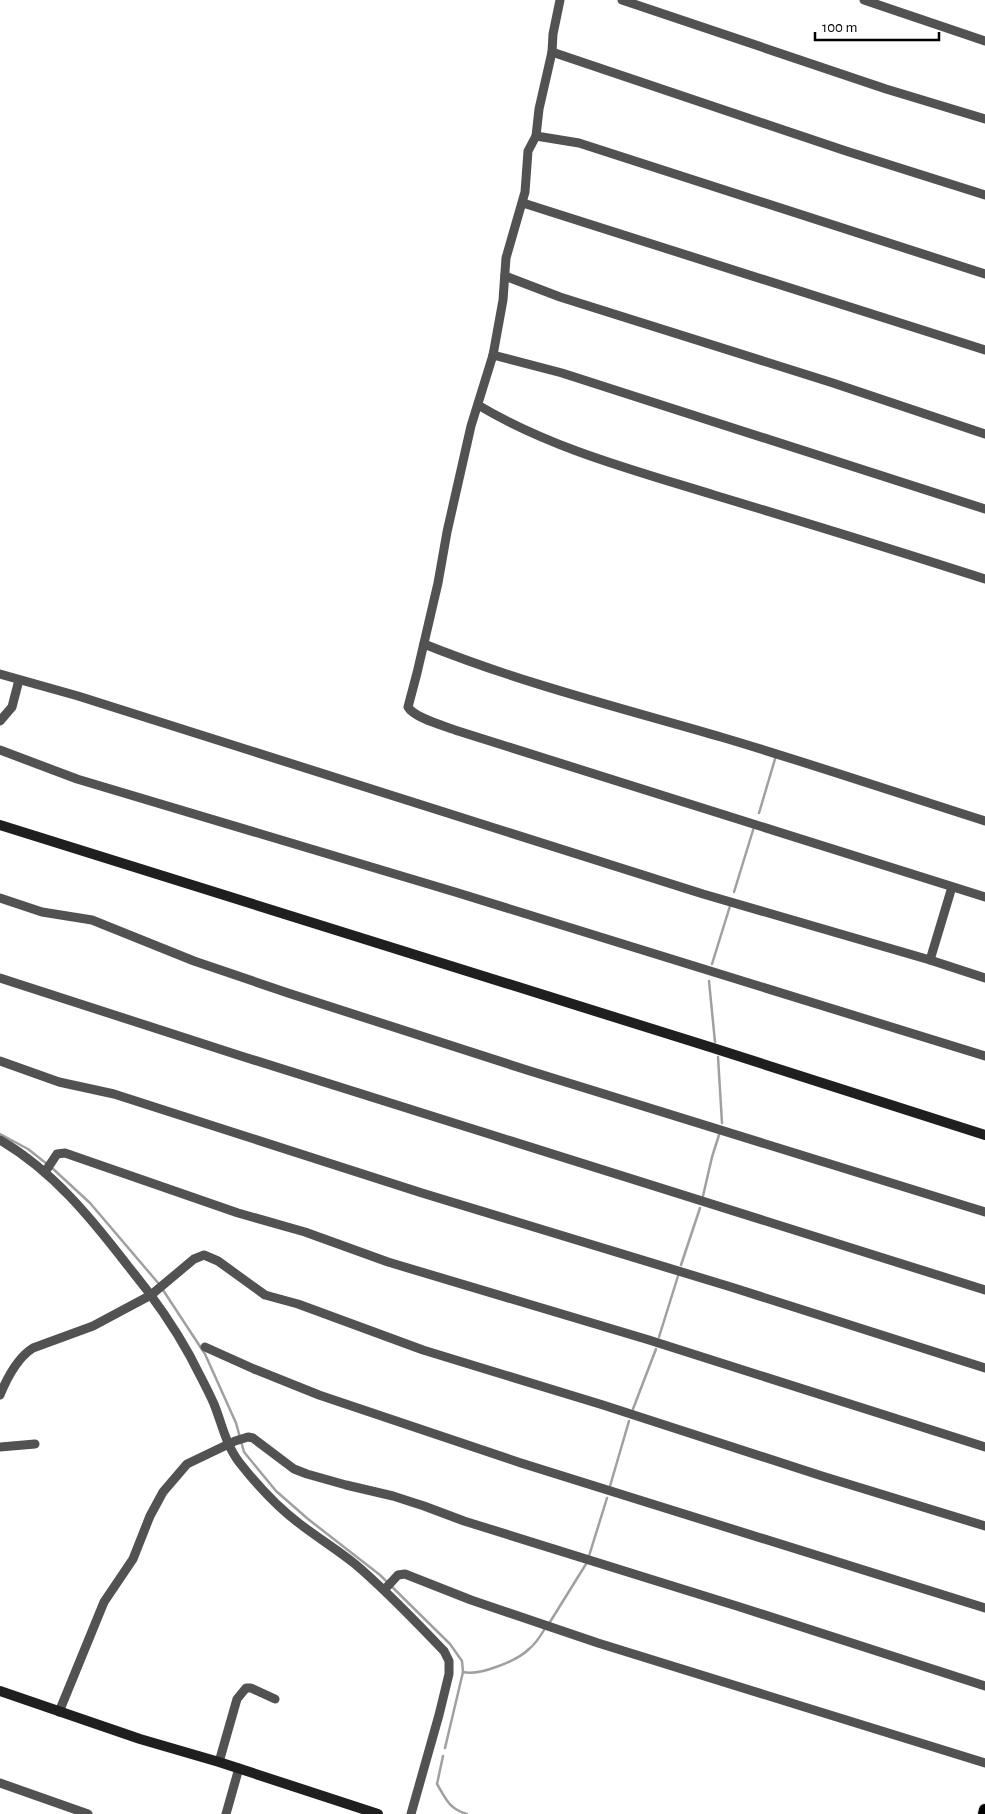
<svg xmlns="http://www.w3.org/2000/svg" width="985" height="1814" font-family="'Alegreya Sans',sans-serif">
  <rect width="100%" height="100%" fill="#fff"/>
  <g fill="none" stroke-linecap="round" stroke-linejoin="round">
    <g stroke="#a0a0a0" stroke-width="2.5">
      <path d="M759 813 775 759"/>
      <path d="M734 892 754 827"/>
      <path d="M712 964 730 906"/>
      <path d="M709 981 715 1042"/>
      <path d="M718 1057 722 1123"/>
      <path d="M0 1134 28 1149 47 1164"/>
      <path d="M51 1167 90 1203 159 1284"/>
      <path d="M703 1196 712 1157 719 1135"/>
      <path d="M681 1265 700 1208"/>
      <path d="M163 1290 205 1354 236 1423 244 1452 276 1491 308 1519 380 1575 450 1644 462 1661 463 1672 445 1748"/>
      <path d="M659 1337 678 1276"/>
      <path d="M633 1409 656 1349"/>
      <path d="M610 1486 629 1421"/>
      <path d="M589 1556 607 1498"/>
      <path d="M550 1622 586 1564"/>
      <path d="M463 1672C479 1676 517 1661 529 1649 535 1644 540 1637 544 1630"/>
      <path d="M443 1756 437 1784C446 1799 449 1809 467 1814"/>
    </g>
    <defs>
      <path id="primary" d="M984 1814 985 1810"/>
    </defs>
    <use href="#primary" stroke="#dbdbdb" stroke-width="14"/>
    <g stroke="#525252" stroke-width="9">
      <path d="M560 0 553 34 552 52 539 109 536 136 528 151 525 192 506 258 503 300 493 355 471 426 447 532 438 583 417 673 408 707C414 718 445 726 458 731L985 897"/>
      <path d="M622 0 886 89 985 119"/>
      <path d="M864 0 985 41"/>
      <path d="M552 52 846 151 985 195"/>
      <path d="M536 136 579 143 985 274"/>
      <path d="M523 203 985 350"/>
      <path d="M505 276 560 297 833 383 985 434"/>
      <path d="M493 355 562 373 985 509"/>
      <path d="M478 405C550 448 633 470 714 495 804 522 895 550 985 579"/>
      <path d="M424 644C521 683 621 708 721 737 809 763 897 793 985 821"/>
      <path d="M0 674 78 696 703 894 930 960 985 978"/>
      <path d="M0 721 12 707 19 680"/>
      <path d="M0 750 77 779 455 892 985 1056"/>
      <path d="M0 898 42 912 92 920 194 961 288 993 530 1071 985 1212"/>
      <path d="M930 960 952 887"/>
      <path d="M0 978 241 1056 985 1290"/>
      <path d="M0 1061 59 1082 114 1094 422 1193 731 1287 985 1368"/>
      <path d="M0 1140C53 1171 91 1218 128 1266 151 1294 173 1325 190 1356 198 1372 207 1388 214 1404 222 1424 226 1445 239 1462 257 1485 277 1507 300 1524 318 1538 338 1550 355 1564 387 1591 415 1621 444 1651L449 1661V1674L439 1715 411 1814"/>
      <path d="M45 1172 57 1154 65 1153 238 1213 305 1232 388 1262 649 1340 985 1447"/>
      <path d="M205 1347 254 1369 319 1395 521 1463 985 1608"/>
      <path d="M0 1395C7 1378 17 1358 33 1348L93 1326 151 1295 194 1259 204 1255 218 1261 265 1295 298 1304 423 1350 603 1405 822 1476 985 1526"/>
      <path d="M0 1447 35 1444"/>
      <path d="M385 1589 398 1575 405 1574 471 1600 598 1643 985 1763"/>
      <path d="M59 1712 104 1602 133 1559 150 1516 163 1492 187 1464 235 1441 248 1437 253 1438 294 1469 307 1474 346 1485 393 1496 424 1506 464 1521 740 1607 985 1686"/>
      <path d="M219 1762 237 1699 246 1688H251L275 1699"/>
      <path d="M0 1783 88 1814"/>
      <path d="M226 1814 239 1768"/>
    </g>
    <g stroke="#1f1f1f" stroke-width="10">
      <path d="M0 825 710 1047 985 1135"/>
      <path d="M0 1691 140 1739 219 1762 378 1814"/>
    </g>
    <use href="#primary" stroke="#000" stroke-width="12"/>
  </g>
  <path d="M815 32v8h124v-8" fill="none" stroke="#000000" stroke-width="2.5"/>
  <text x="822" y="32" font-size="15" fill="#000000" stroke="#ffffff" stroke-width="4" paint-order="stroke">100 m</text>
</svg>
